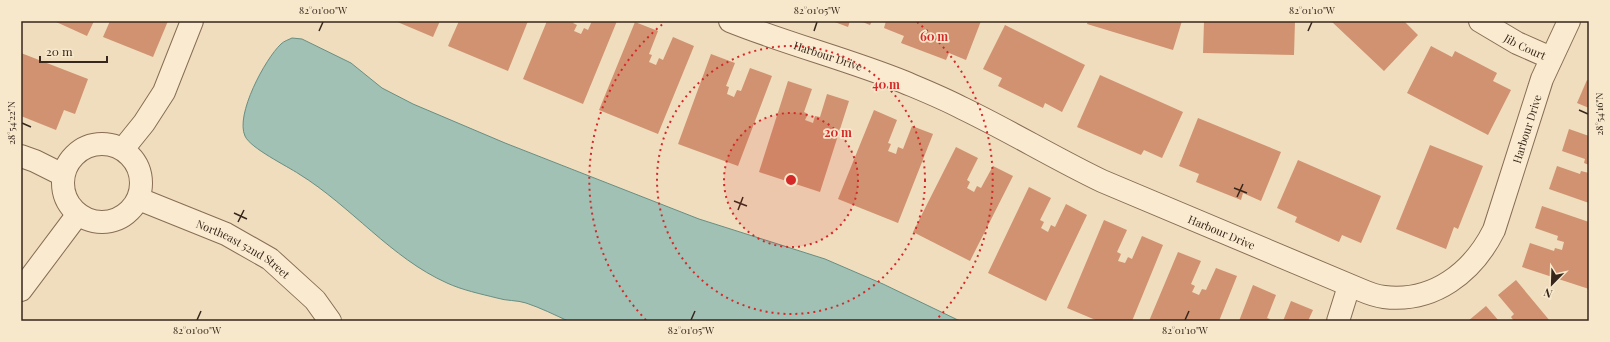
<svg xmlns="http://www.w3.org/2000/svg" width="1610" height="342" font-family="'Playfair Display',serif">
  <rect width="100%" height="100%" fill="#f0ddbd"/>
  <path fill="#a1c1b5" stroke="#688e82" d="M292 38 302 39 351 63 382 88 413 104 505 143 699 219 825 259 883 284 960 321H568C555 315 541 308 526 303 517 300 506 301 497 298 481 294 462 290 447 283 391 258 351 206 299 174 287 166 250 148 245 136 235 115 265 59 281 44 284 41 288 40 292 38Z"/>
  <g fill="#d09270">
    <path d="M54 21H94L87 36Z"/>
    <path d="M110 21H168L153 57 103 37Z"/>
    <path d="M395 21H440L433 37Z"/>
    <path d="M459 21H528L508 71 448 46Z"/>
    <path d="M547 21H574L573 23 577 25 574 31 581 34 584 28 588 30 592 21H617L583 104 523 79Z"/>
    <path d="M832 21H850L848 27Z"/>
    <path d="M860 21H872L870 25Z"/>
    <path d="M886 21H981L966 60 949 53 946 60 901 43 904 36 884 28Z"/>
    <path d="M1088 21H1182L1173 50 1087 24Z"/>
    <path d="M1204 21H1295L1294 55 1203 53Z"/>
    <path d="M1331 21H1406L1405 22 1418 35 1384 71Z"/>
    <path d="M635 22 658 31 649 54 652 55 649 62 656 65 659 58 663 60 673 37 694 46 658 134 599 110Z"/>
    <path d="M1005 25 1085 65 1062 112 1045 103 1043 108 998 86 1002 78 983 69Z"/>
    <path d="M1431 46 1452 57 1455 51 1497 73 1493 81 1511 90 1488 135 1407 93Z"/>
    <path d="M21 53 88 79 75 114 64 110 56 130 21 116Z"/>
    <path d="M711 54 735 63 726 86 729 87 727 94 734 97 737 90 741 91 750 68 772 76 738 166 678 144Z"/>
    <path d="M1100 75 1183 112 1162 158 1144 150 1141 155 1077 127Z"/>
    <path d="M1587 80 1589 81V108L1577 103Z"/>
    <path d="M788 81 812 89 804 112 808 114 805 120 813 123 815 116 820 117 827 94 849 101 820 192 759 172Z"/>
    <path d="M874 110 897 120 888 143 891 144 888 151 896 154 898 147 903 149 912 126 933 134 898 223 838 199Z"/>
    <path d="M1198 118 1281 152 1261 201 1243 193 1241 200 1196 182 1199 174 1179 166Z"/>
    <path d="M1569 129 1589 136V165L1584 163 1585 159 1562 151Z"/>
    <path d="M1430 145 1483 166 1458 229 1454 227 1446 249 1396 229Z"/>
    <path d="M956 147 978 158 967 180 970 182 967 188 974 192 977 186 981 188 993 166 1013 176 970 261 913 232Z"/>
    <path d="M1298 160 1381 196 1361 243 1342 235 1339 242 1295 222 1297 217 1277 208Z"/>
    <path d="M1557 166 1580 174 1581 171 1589 173V203L1549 189Z"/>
    <path d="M1029 187 1051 198 1040 220 1044 222 1041 228 1048 232 1051 225 1055 227 1066 204 1087 215 1046 301 988 273Z"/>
    <path d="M1542 206 1589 222V289L1522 267 1530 243 1554 251 1555 248 1562 250 1564 242 1557 240 1558 236 1535 228Z"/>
    <path d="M1104 220 1127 230 1117 252 1121 254 1118 261 1125 263 1128 257 1132 259 1142 236 1163 245 1132 321H1098L1067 308Z"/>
    <path d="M1178 252 1201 261 1191 284 1195 286 1192 292 1199 295 1202 289 1206 290 1216 268 1237 276 1219 321H1149Z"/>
    <path d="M1516 280 1550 321H1514L1511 317 1514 314 1498 295Z"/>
    <path d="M1253 285 1276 295 1267 318 1270 319 1269 321H1239Z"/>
    <path d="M1291 301 1313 310 1308 321H1283Z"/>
    <path d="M1486 306 1499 321H1468Z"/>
  </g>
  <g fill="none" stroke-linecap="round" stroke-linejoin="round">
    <defs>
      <g id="minor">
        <path id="s1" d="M730 21C787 44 847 59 904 82 923 90 943 98 962 108 1010 131 1054 158 1102 181L1361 290C1368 293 1376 296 1384 297 1434 303 1473 272 1494 230L1542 79 1569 21"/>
        <path id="s2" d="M1480 21 1517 43 1551 58"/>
        <path d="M21 156 35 161 63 175"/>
        <path id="s3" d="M139 199 226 234 270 259 315 300 330 321"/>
        <path d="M1338 321 1349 286"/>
      </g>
      <g id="tertiary">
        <circle cx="102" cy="183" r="39"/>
        <path d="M123 149 144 123 164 92 192 21"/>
        <path d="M21 290 78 214"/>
      </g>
    </defs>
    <use href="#minor" stroke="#886d55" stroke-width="24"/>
    <use href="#tertiary" stroke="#886d55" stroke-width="24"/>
    <use href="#minor" stroke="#faebd0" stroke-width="22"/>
    <use href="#tertiary" stroke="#faebd0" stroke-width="22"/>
  </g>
  <path fill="none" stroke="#36261b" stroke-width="1.5" d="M319 31 323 22M814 31 817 22M1308 31 1312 22M1579 110 1588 114M22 123 31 127M1234 188 1247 193M1237 197 1243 184M734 201 747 206M738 210 743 197M234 213 247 219M238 222 244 210M197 320 201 311M691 320 695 311M1185 320 1189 311"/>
  <circle cx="791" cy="180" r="67" fill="#d62828" fill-opacity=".12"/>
  <g fill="none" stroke="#d62828" stroke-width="2" stroke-dasharray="2 4">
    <circle cx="791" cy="180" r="67"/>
    <circle cx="791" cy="180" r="134"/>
    <path d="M646 320A202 202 0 0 1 665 22M917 22A202 202 0 0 1 936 320"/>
  </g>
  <g text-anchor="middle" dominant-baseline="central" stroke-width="3.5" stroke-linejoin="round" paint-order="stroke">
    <g font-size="11" fill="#36261b" stroke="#f7e8cc">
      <text stroke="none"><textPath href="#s2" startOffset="52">Jib Court</textPath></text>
      <text stroke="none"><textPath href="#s1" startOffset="104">Harbour Drive</textPath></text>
      <text stroke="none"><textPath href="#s1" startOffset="955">Harbour Drive</textPath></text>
      <text stroke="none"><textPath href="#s1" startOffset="536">Harbour Drive</textPath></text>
      <text stroke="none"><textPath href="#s3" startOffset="116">Northeast 52nd Street</textPath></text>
    </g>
  </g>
  <circle cx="791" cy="180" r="6" fill="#d62828" stroke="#f7e8cc" stroke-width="2"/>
  <g font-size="12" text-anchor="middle" font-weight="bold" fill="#d62828" stroke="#f7e8cc" stroke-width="3.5" stroke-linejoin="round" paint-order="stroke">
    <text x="934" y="41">60 m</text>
    <text x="886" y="89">40 m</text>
    <text x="838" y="137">20 m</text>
  </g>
  <rect width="1610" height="342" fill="none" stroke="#f7e8cc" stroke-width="44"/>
  <g transform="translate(1552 284) rotate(203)" stroke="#f7e8cc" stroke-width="3" paint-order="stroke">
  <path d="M0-3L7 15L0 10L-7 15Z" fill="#36261b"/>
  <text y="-6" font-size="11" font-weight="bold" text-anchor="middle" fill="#36261b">N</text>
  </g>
  <path d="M40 56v6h67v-6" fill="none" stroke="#36261b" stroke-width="2"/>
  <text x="46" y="56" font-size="12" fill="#36261b" stroke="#f7e8cc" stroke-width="3" paint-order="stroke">20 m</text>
  <rect x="22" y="22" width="1566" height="298" fill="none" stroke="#36261b" stroke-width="1.5"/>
  <g font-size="10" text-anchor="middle" fill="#36261b">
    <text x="323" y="14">82°01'00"W</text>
    <text x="817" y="14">82°01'05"W</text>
    <text x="1312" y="14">82°01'10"W</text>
    <text transform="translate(1599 114) rotate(-90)" y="4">28°54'16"N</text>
    <text transform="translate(11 123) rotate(-90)" y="4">28°54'22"N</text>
    <text x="197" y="334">82°01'00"W</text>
    <text x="691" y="334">82°01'05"W</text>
    <text x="1185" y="334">82°01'10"W</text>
  </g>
</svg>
